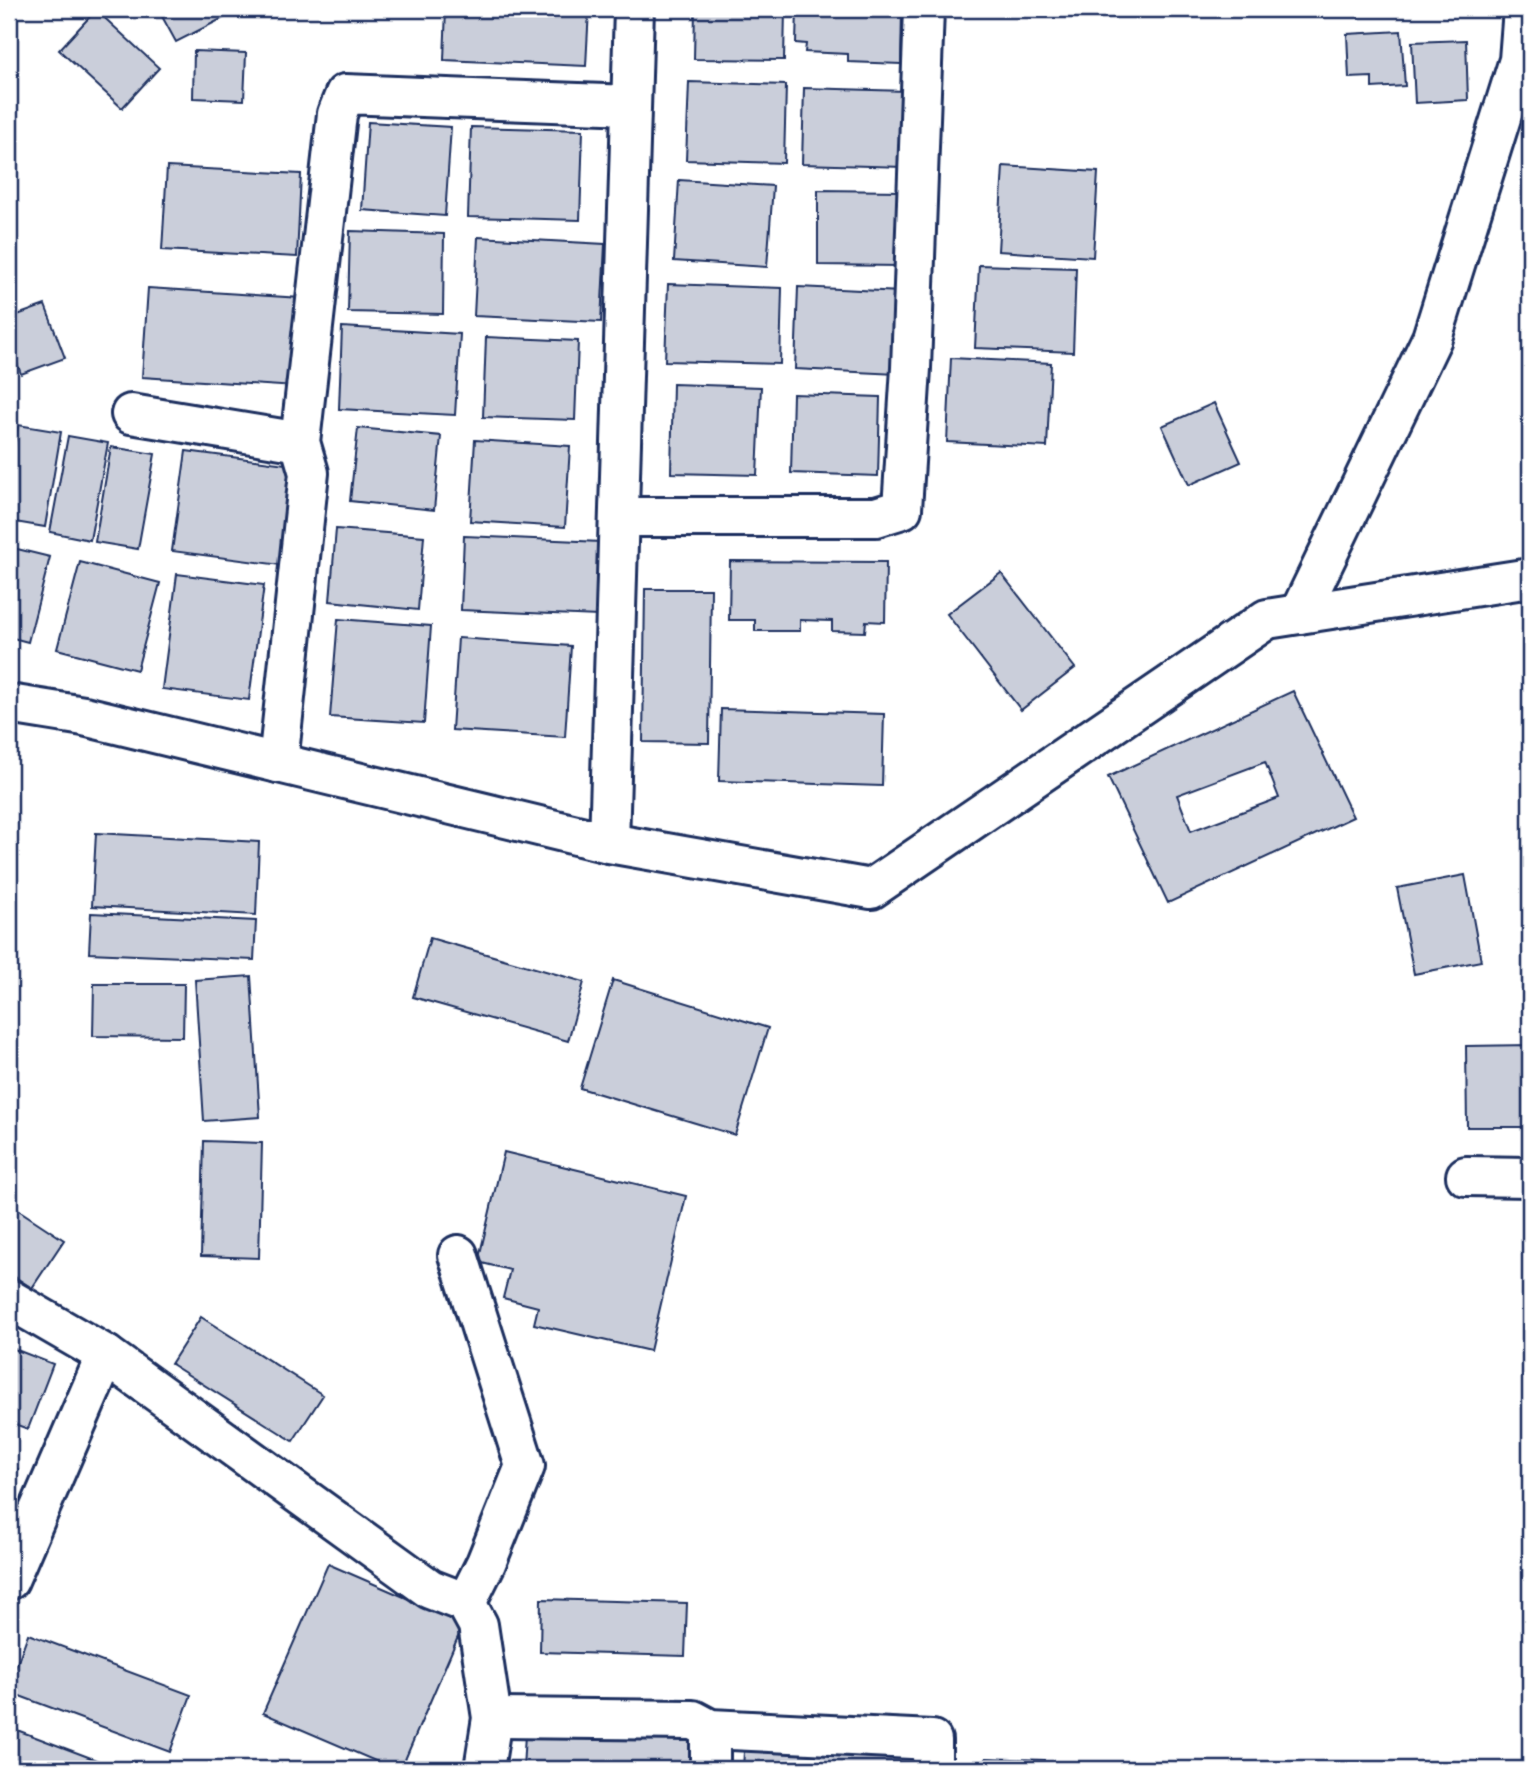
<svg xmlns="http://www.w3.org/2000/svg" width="1539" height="1778" font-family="Mali,sans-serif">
  <rect width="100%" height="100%" fill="#fff"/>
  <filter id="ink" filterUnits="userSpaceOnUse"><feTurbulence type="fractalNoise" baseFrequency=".0143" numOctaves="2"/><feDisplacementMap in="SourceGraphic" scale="14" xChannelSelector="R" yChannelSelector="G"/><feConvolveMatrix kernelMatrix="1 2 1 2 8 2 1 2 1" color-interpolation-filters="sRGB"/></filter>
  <g filter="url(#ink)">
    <g fill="#caceda" stroke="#1b2f5e" stroke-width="2" fill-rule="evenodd">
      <path d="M158 9H241L176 42Z"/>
      <path d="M446 9H589L586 66 444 60Z"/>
      <path d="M695 9H785L784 60 694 59Z"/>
      <path d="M797 9H902L901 64 848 62V54L805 52 806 44 796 43Z"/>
      <path d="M96 10 159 68 122 108 59 50Z"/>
      <path d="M1401 31 1405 86 1372 88V77L1349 78 1347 34Z"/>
      <path d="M1466 40 1468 100 1415 103 1412 42Z"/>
      <path d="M194 51 246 53 244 100 193 98Z"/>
      <path d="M689 82 786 85 784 163 686 160Z"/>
      <path d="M804 88 906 91 904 167 802 164Z"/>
      <path d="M368 122 451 127 445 216 362 210Z"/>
      <path d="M471 127 583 130 580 220 468 217Z"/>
      <path d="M1003 166 1098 172 1093 257 998 251Z"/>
      <path d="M167 167 301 174 297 257 162 250Z"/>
      <path d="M679 180 773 186 767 267 674 261Z"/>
      <path d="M818 190 902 191 901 266 818 265Z"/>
      <path d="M350 231 444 234 443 314 348 312Z"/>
      <path d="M478 237 605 244 601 322 474 316Z"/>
      <path d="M979 265 1076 268 1073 352 975 348Z"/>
      <path d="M668 284 782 288 780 364 665 361Z"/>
      <path d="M798 287 901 292 897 374 795 369Z"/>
      <path d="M148 288 301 298 296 387 142 377Z"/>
      <path d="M45 305 65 358 21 374 9 341V318Z"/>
      <path d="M342 327 460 334 455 415 339 409Z"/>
      <path d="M486 337 578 341 575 420 483 417Z"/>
      <path d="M951 358 1051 363 1047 447 947 442Z"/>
      <path d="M673 384 761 387 757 475 671 473Z"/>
      <path d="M793 394 880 397 878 476 791 473Z"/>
      <path d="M1214 403 1241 462 1189 485 1162 426Z"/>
      <path d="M18 425 61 432 45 527 9 521V477Z"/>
      <path d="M358 428 441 436 434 510 350 501Z"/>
      <path d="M68 436 108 443 90 540 50 532Z"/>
      <path d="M475 440 570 446 565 527 470 521Z"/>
      <path d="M111 447 155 454 138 549 95 542Z"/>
      <path d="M186 451 301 466 288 566 172 551Z"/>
      <path d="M336 529 424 536 418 610 330 601Z"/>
      <path d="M464 536 601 542 598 616 461 610Z"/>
      <path d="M9 547 50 557 28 642 9 637Z"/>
      <path d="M730 561 886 562 885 622 866 621 865 632 832 631V621L800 620V631H755V620H729Z"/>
      <path d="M80 562 160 583 137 670 57 649Z"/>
      <path d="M1001 573 1075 668 1021 710 947 614Z"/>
      <path d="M177 574 264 585 249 700 162 689Z"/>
      <path d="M645 589H711L709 743 643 742Z"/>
      <path d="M338 619 431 626 424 723 330 717Z"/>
      <path d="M458 638 571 646 565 737 452 730Z"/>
      <path d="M1293 691 1353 817 1168 903 1108 777ZM1265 762 1279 798 1191 831 1177 795Z"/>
      <path d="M721 709 884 714 882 786 719 781Z"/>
      <path d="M96 833 259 842 256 915 92 906Z"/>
      <path d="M1465 875 1481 961 1414 974 1397 888Z"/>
      <path d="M91 913 256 921 254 960 89 953Z"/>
      <path d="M430 938 584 982 568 1041 413 997Z"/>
      <path d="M251 976 260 1117 204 1121 195 980Z"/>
      <path d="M613 980 768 1028 735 1135 580 1088Z"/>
      <path d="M94 984H184L183 1037 93 1036Z"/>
      <path d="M1530 1045V1127H1467L1466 1046Z"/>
      <path d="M204 1141 262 1143 259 1258 201 1256Z"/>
      <path d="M504 1152 686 1196 650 1351 534 1324 538 1307 503 1298 510 1270 478 1262Z"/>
      <path d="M17 1209 64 1240 32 1288 9 1273V1221Z"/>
      <path d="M201 1317 323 1395 293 1441 171 1364Z"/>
      <path d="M9 1347 53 1364 28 1429 9 1422Z"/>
      <path d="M9 1465 18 1469 9 1494Z"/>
      <path d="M328 1564 464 1623 401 1769H394L263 1713Z"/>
      <path d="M541 1599 687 1603 685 1656 540 1652Z"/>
      <path d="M28 1634 191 1695 170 1752 9 1692V1686Z"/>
      <path d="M9 1727 120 1769H9Z"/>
      <path d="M525 1734 693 1741 692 1769H523Z"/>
      <path d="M745 1734 922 1744 920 1769H743Z"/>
      <path d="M986 1758 1044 1760V1769H985Z"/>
    </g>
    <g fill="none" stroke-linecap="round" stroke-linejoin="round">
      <defs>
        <g id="minor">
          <path d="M131 414 300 442"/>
          <path d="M619 517H876L902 509 911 368 924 9"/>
          <path d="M1299 614 1432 338 1519 60 1523 9"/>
          <path d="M9 704 84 716 609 843 871 889 1267 619 1530 578"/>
          <path d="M278 763 309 473 300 442 337 114 345 94 631 105"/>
          <path d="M609 843 634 9"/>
          <path d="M1466 1176 1530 1177"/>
          <path d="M458 1255 525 1466 486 1563 466 1603"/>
          <path d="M9 1299 106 1355 430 1589 466 1603 478 1625 492 1718 484 1769"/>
          <path d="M9 1580 106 1355"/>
          <path d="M492 1718 693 1720 710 1729 932 1740V1769"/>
          <path d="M710 1729V1769"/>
        </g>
      </defs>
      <use href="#minor" stroke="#1b2f5e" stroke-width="44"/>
      <use href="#minor" stroke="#fff" stroke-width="38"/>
    </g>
  </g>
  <rect width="1539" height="1778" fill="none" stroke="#fff" stroke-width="35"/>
  <rect x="18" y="18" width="1504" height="1743" fill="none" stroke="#1b2f5e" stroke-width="2.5" filter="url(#ink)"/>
</svg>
